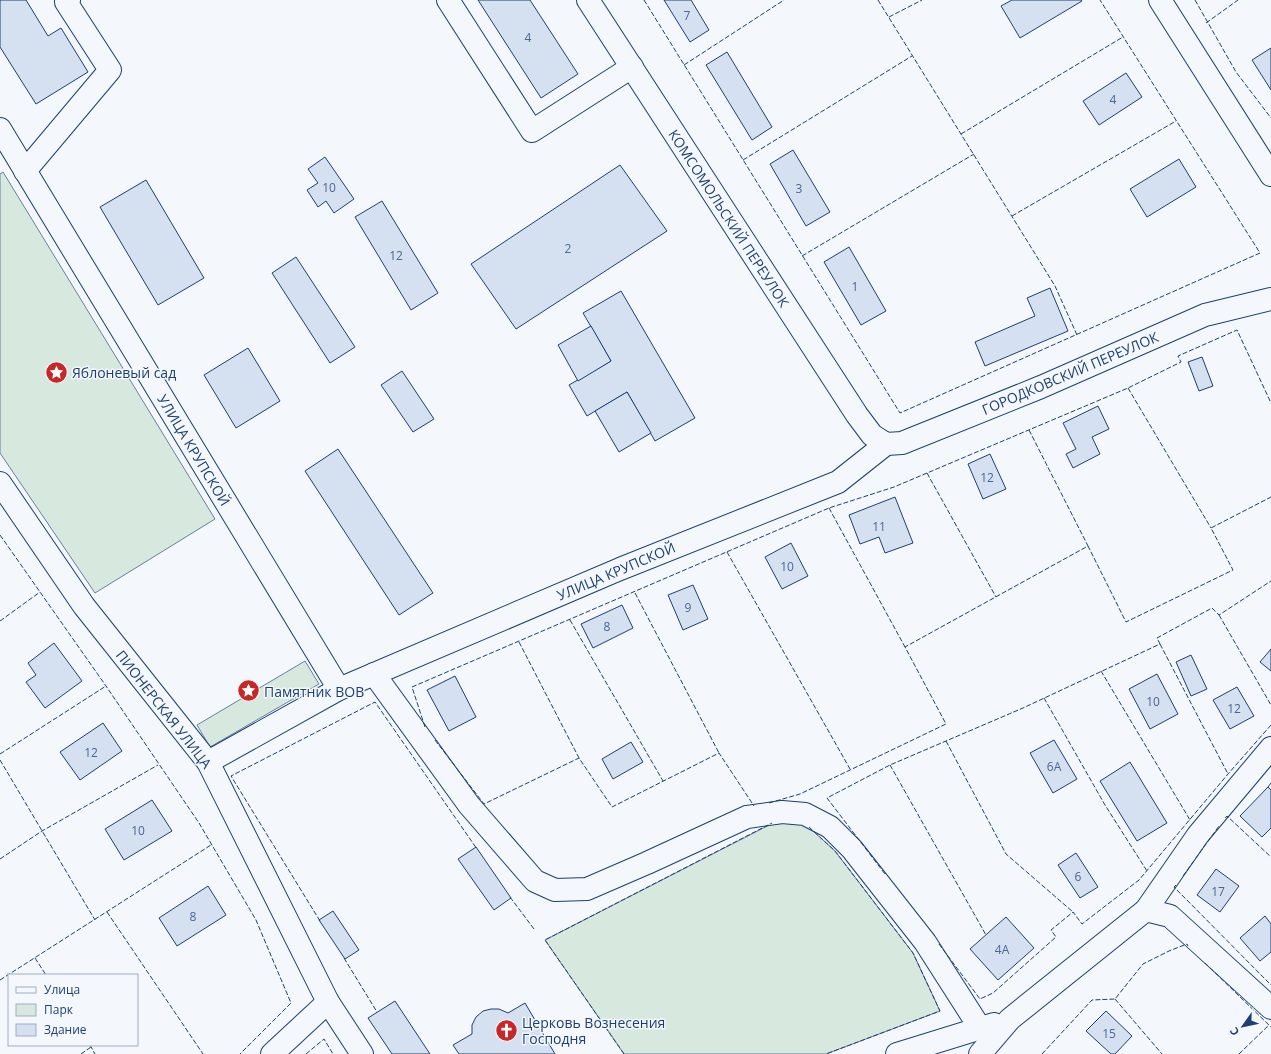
<svg xmlns="http://www.w3.org/2000/svg" width="1271" height="1054" font-family="'Open Sans',sans-serif">
  <rect width="100%" height="100%" fill="#f4f7fb"/>
  <g fill="#d7e8df" stroke="#687fa3">
    <path d="M3 172 215 519 95 593 0 453V174Z"/>
    <path d="M305 661 319 684 210 747 197 725Z"/>
    <path d="M781 819 801 820 835 851 913 953 940 1011 826 1054H624L545 940Z"/>
  </g>
  <g fill="#d5e0f0" stroke="#1d3f73">
    <path d="M0 0H26L48 36 61 28 88 72 36 104 0 47Z"/>
    <path d="M478 0H530L578 74 541 98Z"/>
    <path d="M664 0H691L709 30 690 42Z"/>
    <path d="M1012 0H1081L1082 1 1020 38 1001 6Z"/>
    <path d="M1271 48V90L1252 60Z"/>
    <path d="M727 52 772 127 752 140 706 65Z"/>
    <path d="M1126 73 1142 97 1099 125 1083 101Z"/>
    <path d="M793 150 830 212 806 226 770 164Z"/>
    <path d="M325 157 354 199 334 213 326 201 318 207 307 190 318 183 308 169Z"/>
    <path d="M1179 159 1196 187 1147 217 1130 189Z"/>
    <path d="M620 165 667 231 516 329 471 264Z"/>
    <path d="M146 180 204 278 158 305 100 207Z"/>
    <path d="M382 201 438 293 411 310 355 217Z"/>
    <path d="M849 247 886 311 861 325 824 262Z"/>
    <path d="M296 257 355 347 330 363 272 273Z"/>
    <path d="M1050 288 1068 331 985 366 975 342 1035 316 1027 298Z"/>
    <path d="M621 291 695 418 655 441 627 392 587 416 569 385 611 361 583 313Z"/>
    <path d="M591 326 611 361 578 381 558 345Z"/>
    <path d="M248 348 280 401 236 428 204 375Z"/>
    <path d="M1202 357 1213 386 1199 391 1188 362Z"/>
    <path d="M402 371 434 419 413 432 381 385Z"/>
    <path d="M627 392 651 433 619 452 595 411Z"/>
    <path d="M1098 406 1109 429 1092 437 1100 454 1073 468 1066 454 1076 449 1063 423Z"/>
    <path d="M338 449 433 593 399 615 305 471Z"/>
    <path d="M990 454 1006 489 983 499 968 464Z"/>
    <path d="M895 497 913 543 885 553 879 537 860 544 849 515Z"/>
    <path d="M791 543 808 576 782 589 765 557Z"/>
    <path d="M693 585 708 619 683 630 668 595Z"/>
    <path d="M622 605 633 628 593 648 581 624Z"/>
    <path d="M54 643 82 681 45 708 26 682 36 675 28 663Z"/>
    <path d="M1271 649V671L1260 662Z"/>
    <path d="M1191 655 1207 689 1191 696 1176 662Z"/>
    <path d="M1157 674 1178 714 1150 729 1129 689Z"/>
    <path d="M455 676 476 717 449 731 427 690Z"/>
    <path d="M1237 687 1254 716 1230 729 1213 700Z"/>
    <path d="M103 723 122 751 80 780 60 752Z"/>
    <path d="M1054 740 1077 779 1053 793 1030 753Z"/>
    <path d="M631 742 643 762 613 779 602 759Z"/>
    <path d="M1130 762 1167 823 1137 841 1100 781Z"/>
    <path d="M1268 787 1271 790V828L1262 837 1240 816Z"/>
    <path d="M152 800 172 831 124 860 105 829Z"/>
    <path d="M476 847 511 898 494 910 458 859Z"/>
    <path d="M1076 853 1098 887 1080 898 1058 865Z"/>
    <path d="M1216 869 1239 886 1220 912 1197 895Z"/>
    <path d="M208 886 226 915 177 946 159 918Z"/>
    <path d="M333 911 359 950 345 959 319 920Z"/>
    <path d="M1265 916 1271 924V952L1260 961 1240 938Z"/>
    <path d="M1006 917 1034 948 998 980 970 949Z"/>
    <path d="M395 1001 430 1054H392L368 1018Z"/>
    <path d="M525 1003 555 1054H459L453 1045 472 1034V1025L476 1017 483 1011 491 1009H499L508 1013Z"/>
    <path d="M1106 1011 1132 1036 1115 1054H1111L1086 1031Z"/>
  </g>
  <g fill="none" stroke-linecap="round" stroke-linejoin="round">
    <defs>
      <g id="minor">
        <path d="M448 0 532 131 632 67"/>
        <path d="M588 0 857 415 872 435 886 444 902 443 1041 387 1205 315 1271 299"/>
        <path d="M1160 0 1271 175"/>
        <path d="M0 129 339 689"/>
        <path d="M25 171 110 70 66 2 69 0"/>
        <path d="M0 483 84 606 208 762 328 1002 362 1054"/>
        <path d="M374 674 469 805 535 881 555 890 587 889 647 863 747 817 782 812 805 814 830 827 852 849 925 942 980 1028"/>
        <path d="M208 762 339 689 620 569 838 482 886 444"/>
        <path d="M1146 910 1198 835 1271 748"/>
        <path d="M272 1054 328 1002"/>
        <path d="M897 1054 994 1024"/>
        <path d="M980 1054 1010 1019 1146 910 1170 916 1271 1008"/>
      </g>
    </defs>
    <use href="#minor" stroke="#1d3f73" stroke-width="24"/>
    <use href="#minor" stroke="#f4f7fb" stroke-width="22"/>
    <g stroke="#1d3f73" stroke-width="1" stroke-dasharray="5 2" stroke-linecap="butt">
      <path d="M644 0 900 413 1260 253 1100 0"/>
      <path d="M878 0 1055 286 1077 335"/>
      <path d="M1195 0 1236 72 1271 118"/>
      <path d="M889 17 922 0"/>
      <path d="M1206 23 1238 0"/>
      <path d="M684 65 784 0"/>
      <path d="M961 134 1123 37"/>
      <path d="M743 160 912 56"/>
      <path d="M1012 216 1176 121"/>
      <path d="M802 256 974 154"/>
      <path d="M1128 388 1211 528"/>
      <path d="M1029 430 1088 546"/>
      <path d="M927 473 996 597"/>
      <path d="M829 508 905 647"/>
      <path d="M0 535 106 686 199 823 256 920 291 1003 240 1054"/>
      <path d="M727 552 850 769"/>
      <path d="M635 593 719 753"/>
      <path d="M1219 615 1271 705"/>
      <path d="M570 620 663 781"/>
      <path d="M0 621 40 592"/>
      <path d="M519 642 579 758"/>
      <path d="M1160 644 1228 774"/>
      <path d="M1101 671 1190 820"/>
      <path d="M1044 698 1105 805 1147 871"/>
      <path d="M425 727 412 687 829 508 894 487 1128 388 1181 362 1178 356 1237 330 1271 403"/>
      <path d="M435 740 484 804 579 758 612 807 719 753 754 806"/>
      <path d="M946 741 1006 854 1073 912"/>
      <path d="M0 754 106 686"/>
      <path d="M0 760 95 920"/>
      <path d="M890 765 986 935"/>
      <path d="M1268 787 1271 783"/>
      <path d="M769 803 800 794 946 724 905 647 1088 546 1126 622 1233 570 1211 528 1271 497"/>
      <path d="M1225 818 1227 816 1271 857"/>
      <path d="M809 827 835 851 913 953 940 1011 826 1054"/>
      <path d="M0 859 42 831 158 765"/>
      <path d="M885 874 827 798 890 765 1023 708 1160 644 1157 638 1212 608 1219 615 1271 581"/>
      <path d="M1183 876 1219 826"/>
      <path d="M1176 885 1174 887 1271 985"/>
      <path d="M510 897 534 929"/>
      <path d="M107 912 203 1054"/>
      <path d="M320 921 231 776 375 702 477 849"/>
      <path d="M939 944 980 999 993 993 1056 937 1051 930 1073 912 1082 924 1139 880 1228 774 1271 725"/>
      <path d="M35 958 46 975"/>
      <path d="M344 958 377 1012"/>
      <path d="M1205 963 1271 1027"/>
      <path d="M0 980 211 845"/>
      <path d="M1115 999 1162 1054"/>
      <path d="M90 1045 95 1054"/>
      <path d="M81 1054 91 1047"/>
      <path d="M306 1054 324 1039 333 1054"/>
      <path d="M624 1054 545 940 772 823"/>
      <path d="M1042 1054 1092 1000 1115 999 1143 964 1169 951 1187 944 1188 946"/>
      <path d="M1239 1054 1269 1025"/>
    </g>
  </g>
  <defs>
    <symbol id="sight-disc" viewBox="-11 -11 22 22"><circle r="9.5" fill="#c62828" stroke="#f4f7fb"/><path d="M0-6L1.8-2.2L6-1.7L2.9 1.2L3.7 5.4L0 3.3L-3.7 5.4L-2.9 1.2L-6-1.7L-1.8-2.2Z" fill="#fff"/></symbol>
    <symbol id="church-disc" viewBox="-11 -11 22 22"><circle r="9.5" fill="#c62828" stroke="#f4f7fb"/><path d="M-1.2-6h2.4v3.5h3.3v2.4h-3.3V6h-2.4V-.1h-3.3v-2.4h3.3Z" fill="#fff"/></symbol>
  </defs>
  <g fill-rule="evenodd">
    <use href="#sight-disc" x="44" y="360" width="25" height="25"/>
    <use href="#sight-disc" x="236" y="678" width="25" height="25"/>
    <use href="#church-disc" x="494" y="1018" width="25" height="25"/>
  </g>
  <g text-anchor="middle" dominant-baseline="central" stroke-width="3" stroke-linejoin="round" paint-order="stroke">
    <g font-size="12" fill="#4b6792">
      <text x="687" y="15">7</text>
      <text x="528" y="37">4</text>
      <text x="1113" y="99">4</text>
      <text x="329" y="187">10</text>
      <text x="799" y="188">3</text>
      <text x="568" y="248">2</text>
      <text x="396" y="255">12</text>
      <text x="855" y="286">1</text>
      <text x="987" y="477">12</text>
      <text x="879" y="526">11</text>
      <text x="787" y="566">10</text>
      <text x="688" y="607">9</text>
      <text x="607" y="626">8</text>
      <text x="1153" y="701">10</text>
      <text x="1234" y="708">12</text>
      <text x="91" y="752">12</text>
      <text x="1054" y="766">6А</text>
      <text x="138" y="830">10</text>
      <text x="1078" y="876">6</text>
      <text x="1218" y="891">17</text>
      <text x="193" y="916">8</text>
      <text x="1002" y="949">4А</text>
      <text x="1109" y="1033">15</text>
    </g>
    <g font-size="14" fill="#1d3f73" stroke="#f4f7fb">
      <text transform="translate(729 218) rotate(57)">КОМСОМОЛЬСКИЙ ПЕРЕУЛОК</text>
      <text transform="translate(1070 373) rotate(-23)">ГОРОДКОВСКИЙ ПЕРЕУЛОК</text>
      <text transform="translate(194 450) rotate(59)">УЛИЦА КРУПСКОЙ</text>
      <text transform="translate(616 571) rotate(-23)">УЛИЦА КРУПСКОЙ</text>
      <text transform="translate(164 709) rotate(52)">ПИОНЕРСКАЯ УЛИЦА</text>
    </g>
    <g font-size="14" fill="#1d3f73" stroke="#f4f7fb" text-anchor="start">
      <text x="72" y="372">Яблоневый сад</text>
      <text x="264" y="691">Памятник ВОВ</text>
      <text x="522" y="1022">Церковь Вознесения<tspan x="522" dy="16">Господня</tspan></text>
    </g>
  </g>
  <rect x="8" y="974" width="130" height="72" fill="#f4f7fb" stroke="#9eadc5"/>
  <rect x="16" y="987" width="20" height="6" fill="#f4f7fb" stroke="#9eadc5"/>
  <text x="44" y="994" font-size="12" fill="#1d3f73">Улица</text>
  <rect x="16" y="1004" width="20" height="12" fill="#d7e8df" stroke="#9eadc5"/>
  <text x="44" y="1014" font-size="12" fill="#1d3f73">Парк</text>
  <rect x="16" y="1024" width="20" height="12" fill="#d5e0f0" stroke="#9eadc5"/>
  <text x="44" y="1034" font-size="12" fill="#1d3f73">Здание</text>
  <g transform="translate(1243 1026) rotate(237)" stroke="#f4f7fb" stroke-width="3" paint-order="stroke">
  <path d="M0-3L7 15L0 10L-7 15Z" fill="#1d3f73"/>
  <text y="-6" font-size="11" font-weight="bold" text-anchor="middle" fill="#1d3f73">С</text>
  </g>
</svg>
